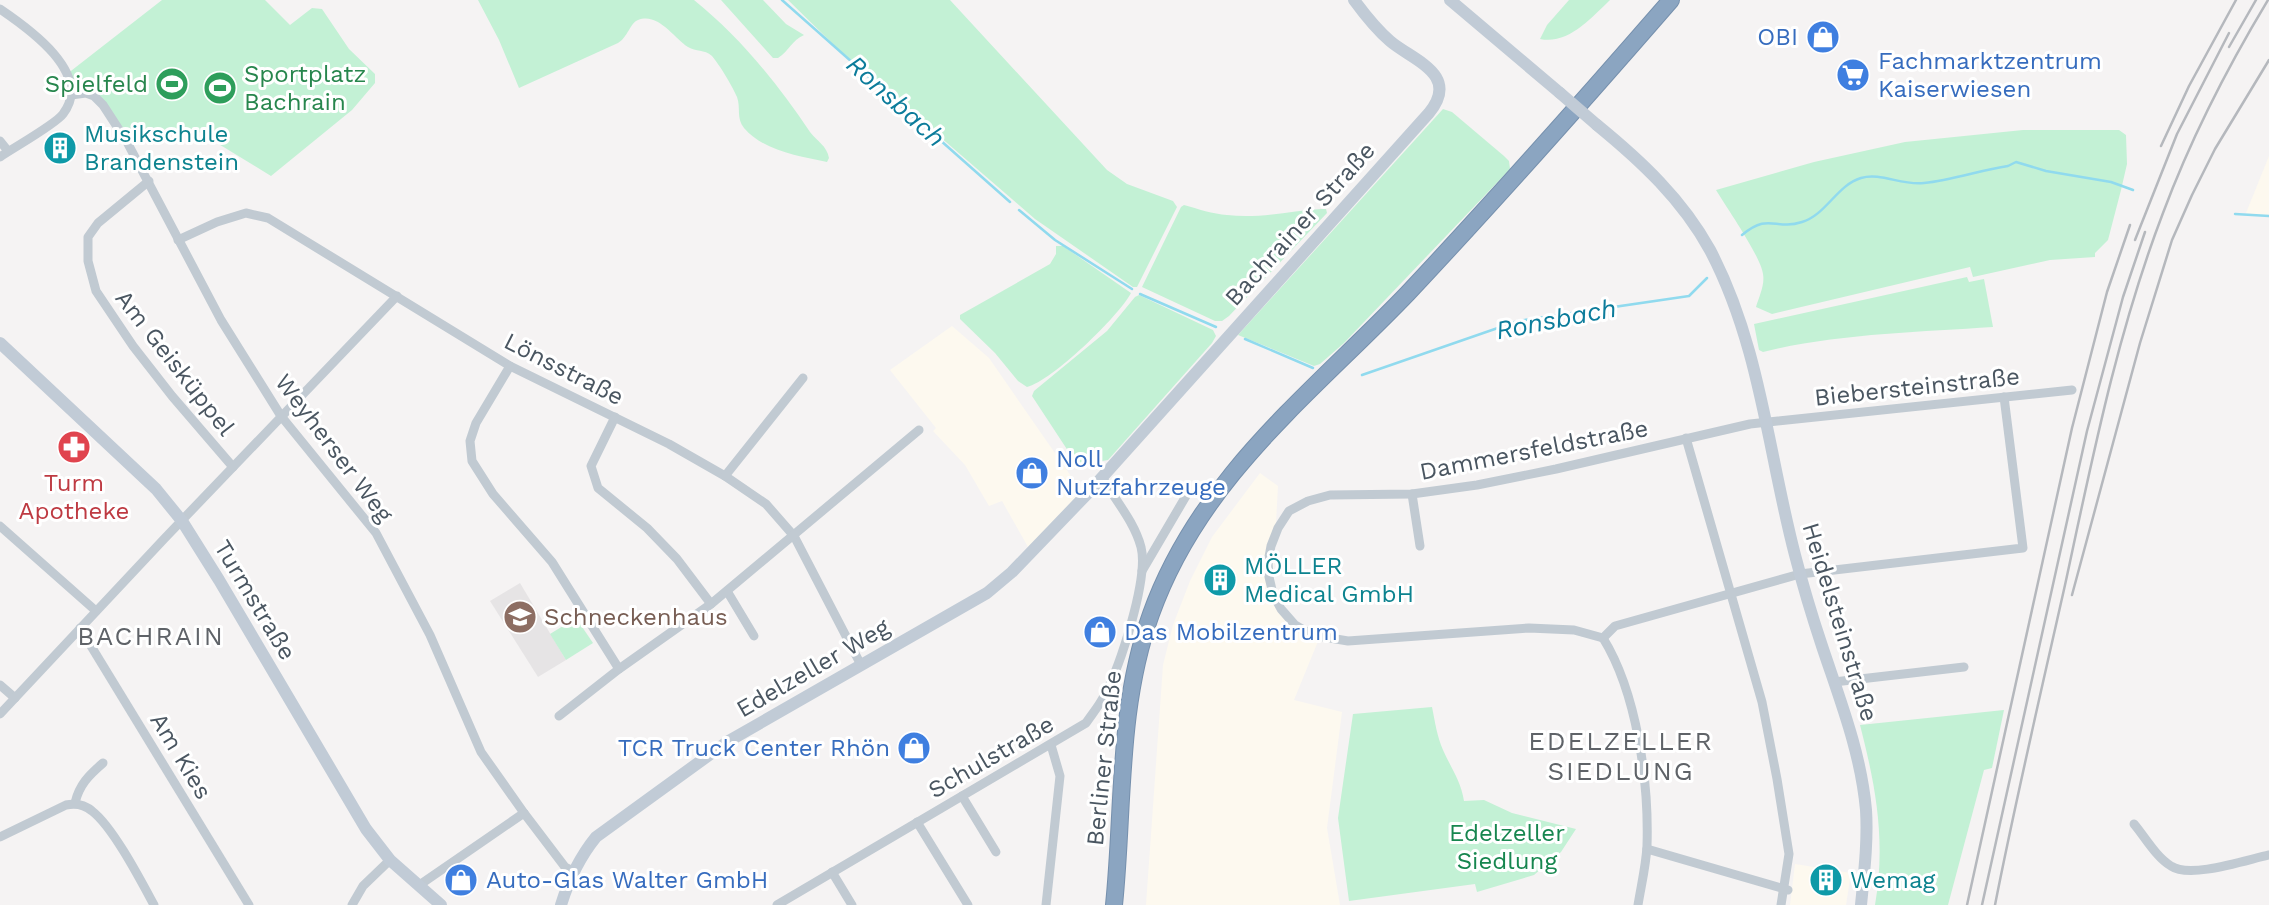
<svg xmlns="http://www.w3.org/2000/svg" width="2269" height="905" font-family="'Work Sans',sans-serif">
  <rect width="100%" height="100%" fill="#f5f3f3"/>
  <g fill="#fdf9ef">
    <path d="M2269 156V217L2246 213Z"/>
    <path d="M952 326 989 358 1082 492 1028 547 1002 501 989 506 965 465 933 431 936 428 890 370Z"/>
    <path d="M1260 473 1278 486 1273 578 1282 606 1301 626 1321 634 1294 700 1342 712 1327 828 1340 905H1146L1163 665 1173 625 1190 581 1212 537Z"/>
    <path d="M1795 864 1851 873 1846 905H1790Z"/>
  </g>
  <path fill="#e6e4e5" d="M520 583 566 660 538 677 490 601Z"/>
  <g fill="#c3f1d5">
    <path d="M162 0H265L290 25 312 8 322 9 349 49 375 74V83L352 110 271 176 194 129 140 131 127 142 94 96 71 95 67 74Z"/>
    <path d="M478 0H694C740 37 777 83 810 132 817 141 827 146 829 158L827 162C798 156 764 151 744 128 736 118 741 108 737 97 733 87 719 64 712 56 704 49 696 52 688 47 674 38 658 12 638 20 630 23 628 37 618 43L519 88 499 40Z"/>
    <path d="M721 0H763L786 24 804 35C792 40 789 51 778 58H773Z"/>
    <path d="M788 0H950L1107 170 1127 184 1173 201 1177 207 1137 287H1133L1035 219 836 47Z"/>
    <path d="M1569 0H1610C1591 18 1568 45 1540 39L1547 25Z"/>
    <path d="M1443 109 1452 112 1504 156 1509 161 1510 169 1344 343 1320 364 1314 366 1238 335Z"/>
    <path d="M2023 130H2119L2126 135 2127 164 2121 190 2108 240 2095 253V257L2050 260 1973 277 1970 267 1772 314 1756 307C1759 297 1765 285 1763 274 1761 257 1727 208 1716 190L1814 162 1905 142Z"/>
    <path d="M1184 205C1198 209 1213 214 1227 215 1259 219 1290 211 1321 209H1326L1327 213 1229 316 1222 321H1215L1142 287 1181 207Z"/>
    <path d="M1056 246H1063L1131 293C1119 316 1052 381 1027 387L1018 381 995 353 960 319V315L1050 264 1056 254Z"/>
    <path d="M1967 277 1969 282 1984 279 1993 327C1919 332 1834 334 1763 352L1759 350 1754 324Z"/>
    <path d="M1139 295 1213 330 1216 336 1212 343 1108 460 1080 465 1076 463 1032 396 1034 391 1107 331 1135 297Z"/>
    <path d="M576 618 593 643 566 660 550 634Z"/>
    <path d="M1432 707C1435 722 1437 736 1443 750 1451 768 1461 781 1464 801L1484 800 1512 813 1576 829 1561 852 1534 875 1477 892 1475 884 1349 901 1338 818 1353 714Z"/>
    <path d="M2004 710 1992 768 1984 770 1948 905H1875C1886 841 1876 787 1860 725Z"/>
  </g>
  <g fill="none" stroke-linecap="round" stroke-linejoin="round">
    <g stroke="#90daee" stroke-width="2.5">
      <path d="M782 0 1010 202"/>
      <path d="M1019 210 1055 240 1132 289"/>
      <path d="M2235 214 2269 216"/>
      <path d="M1742 235C1770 212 1774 231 1802 222 1826 215 1837 185 1861 178 1881 172 1902 186 1924 183 1953 180 1980 170 2008 166L2016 162 2046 171 2111 182 2133 190"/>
      <path d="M1140 294 1216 327"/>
      <path d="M1245 339 1313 368"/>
      <path d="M1362 375 1518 321 1689 296 1707 278"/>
    </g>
    <defs>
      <path id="highway" d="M1114 905C1124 808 1117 708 1151 614 1200 477 1311 394 1408 293 1498 197 1585 99 1671 0"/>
    </defs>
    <use href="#highway" stroke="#7690ad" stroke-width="18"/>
    <g stroke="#c1cad2" stroke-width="9">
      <path d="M0 9C28 28 94 74 63 114 56 124 13 148 0 157"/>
      <path d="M71 95 86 93 94 96 103 105 127 142 221 320 281 416 376 533 430 635 481 752 524 813 565 867 573 871"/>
      <path d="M0 141 8 151"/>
      <path d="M149 181 98 223 88 237V261L96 291 133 346 172 396 233 467"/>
      <path d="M178 240 217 222 246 213 268 218 510 366 669 444 725 476 766 504 794 536 861 665"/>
      <path d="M510 366 476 423 470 441 472 461 493 494 552 562 619 669"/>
      <path d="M615 417 591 466 598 488 647 528 677 559 711 604"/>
      <path d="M1686 438 1762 702 1777 779 1789 854 1781 905"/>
      <path d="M725 476 803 378"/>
      <path d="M1412 494 1420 546"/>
      <path d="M0 526 96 611"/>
      <path d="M1142 571 1186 496"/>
      <path d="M727 591 754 636"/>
      <path d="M80 628 249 905"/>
      <path d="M1603 638 1574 630 1529 628 1348 641 1312 635 1295 625 1281 609 1273 594 1269 577 1268 562 1271 546 1278 528 1289 511 1308 501 1330 495 1412 494 1477 485 1556 469 1750 424 2072 390"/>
      <path d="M1603 638 1615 626 1800 574 2023 548 2004 397"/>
      <path d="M1603 638C1637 693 1649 782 1647 846 1646 866 1641 886 1638 905"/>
      <path d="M1834 682 1964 667"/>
      <path d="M0 685 15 698"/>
      <path d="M0 714 164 539 397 296"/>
      <path d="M559 716 619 669 711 604 919 430"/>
      <path d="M962 796 996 852"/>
      <path d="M75 803C79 785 89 775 103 763"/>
      <path d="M917 822 968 905"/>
      <path d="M2134 824C2145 837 2156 857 2171 866 2190 879 2246 860 2269 855"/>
      <path d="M0 837 66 805C75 803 85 805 92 811 113 827 141 881 154 905"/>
      <path d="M1647 849 1788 890"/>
      <path d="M832 872 852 905"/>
      <path d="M418 886 524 813"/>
      <path d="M352 905 363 886 390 860"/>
      <path d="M777 905 1086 723C1092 714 1099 706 1104 696 1120 667 1149 578 1141 547 1134 521 1115 500 1102 477"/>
      <path d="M1046 905 1060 776 1051 745"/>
    </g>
    <g stroke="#c1cbd6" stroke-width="12">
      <path d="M1450 0 1560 93"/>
      <path d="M1597 125C1641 161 1682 199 1710 250 1760 345 1768 452 1795 555 1803 586 1812 616 1822 646 1840 700 1861 753 1866 810 1868 841 1864 874 1861 905"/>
      <path d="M0 343 156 489 182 521 219 580 366 829 390 860 441 905"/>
      <path d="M561 905C569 879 579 858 596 837L727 742 987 593 1012 572 1088 493 1429 113C1461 74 1412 60 1390 41 1376 29 1365 15 1354 0"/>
    </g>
    <use href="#highway" stroke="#8ba5c1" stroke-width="16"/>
    <g stroke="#b5b8bd" stroke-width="2.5">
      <path d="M2229 47 2256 0"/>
      <path d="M2161 146 2189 86 2236 0"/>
      <path d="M2135 240 2177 134 2229 33"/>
      <path d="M2072 595 2140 343 2172 240 2192 195 2215 149 2269 60"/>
      <path d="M1967 905 2072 428 2107 292 2130 225"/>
      <path d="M1982 905 2087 431 2123 297 2145 232"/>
      <path d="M1995 905C2016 798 2041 692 2065 585 2092 460 2117 333 2163 213 2191 138 2227 68 2268 0"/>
    </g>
    <path stroke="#c1cbd6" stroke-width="12" d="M1560 93 1597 125"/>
  </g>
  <defs>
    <symbol id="shop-disc" viewBox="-11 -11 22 22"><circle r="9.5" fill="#3f7fe0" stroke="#fff"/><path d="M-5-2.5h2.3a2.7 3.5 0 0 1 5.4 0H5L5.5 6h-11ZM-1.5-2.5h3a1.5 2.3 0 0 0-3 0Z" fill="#fff"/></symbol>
    <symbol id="supermarket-disc" viewBox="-11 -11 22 22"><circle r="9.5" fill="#3f7fe0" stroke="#fff"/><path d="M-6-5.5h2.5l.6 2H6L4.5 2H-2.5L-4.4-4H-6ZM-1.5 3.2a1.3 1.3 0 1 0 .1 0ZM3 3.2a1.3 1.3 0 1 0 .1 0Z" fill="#fff"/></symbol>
    <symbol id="stadium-disc" viewBox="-11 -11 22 22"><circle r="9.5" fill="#2e9e5b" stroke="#fff"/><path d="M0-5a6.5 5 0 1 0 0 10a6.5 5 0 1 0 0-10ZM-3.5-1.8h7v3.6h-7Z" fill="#fff"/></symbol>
    <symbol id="building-disc" viewBox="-11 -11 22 22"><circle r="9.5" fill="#0f9aa8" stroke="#fff"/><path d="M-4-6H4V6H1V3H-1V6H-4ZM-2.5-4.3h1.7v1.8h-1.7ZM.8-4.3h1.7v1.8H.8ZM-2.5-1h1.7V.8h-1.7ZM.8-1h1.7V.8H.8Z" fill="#fff"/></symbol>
    <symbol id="pharmacy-disc" viewBox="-11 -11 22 22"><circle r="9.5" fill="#e0444e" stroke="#fff"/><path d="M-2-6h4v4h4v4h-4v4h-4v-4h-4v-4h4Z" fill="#fff"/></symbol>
    <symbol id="school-disc" viewBox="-11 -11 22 22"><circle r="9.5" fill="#8d6e63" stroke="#fff"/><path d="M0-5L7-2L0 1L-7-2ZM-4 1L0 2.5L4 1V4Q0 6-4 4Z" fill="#fff"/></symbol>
  </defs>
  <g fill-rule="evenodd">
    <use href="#shop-disc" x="1804" y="18" width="38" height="38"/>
    <use href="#supermarket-disc" x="1834" y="56" width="38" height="38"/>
    <use href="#stadium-disc" x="153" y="65" width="38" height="38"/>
    <use href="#stadium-disc" x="201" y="69" width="38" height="38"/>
    <use href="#building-disc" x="41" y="129" width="38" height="38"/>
    <use href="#pharmacy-disc" x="55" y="428" width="38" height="38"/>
    <use href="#shop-disc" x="1013" y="454" width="38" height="38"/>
    <use href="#building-disc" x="1201" y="561" width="38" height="38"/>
    <use href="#school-disc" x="501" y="598" width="38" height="38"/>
    <use href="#shop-disc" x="1081" y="613" width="38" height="38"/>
    <use href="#shop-disc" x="895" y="729" width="38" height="38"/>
    <use href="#shop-disc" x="442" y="861" width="38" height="38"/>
    <use href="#building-disc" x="1807" y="861" width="38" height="38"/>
  </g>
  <g text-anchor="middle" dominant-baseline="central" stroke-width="6" stroke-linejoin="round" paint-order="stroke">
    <g font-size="24" fill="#366cbe" stroke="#fff" text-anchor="start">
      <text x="1798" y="37" text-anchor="end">OBI</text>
      <text x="1878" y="61">Fachmarktzentrum<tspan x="1878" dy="28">Kaiserwiesen</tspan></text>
      <text x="1056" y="459">Noll<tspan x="1056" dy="28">Nutzfahrzeuge</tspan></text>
      <text x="1124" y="632">Das Mobilzentrum</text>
      <text x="890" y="748" text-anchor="end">TCR Truck Center Rhön</text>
      <text x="486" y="880">Auto-Glas Walter GmbH</text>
    </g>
    <g font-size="24" fill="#27864d" stroke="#fff" text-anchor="start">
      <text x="244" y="74">Sportplatz<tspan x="244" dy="28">Bachrain</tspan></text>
      <text x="148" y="84" text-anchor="end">Spielfeld</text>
    </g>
    <g font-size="24" fill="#0d838f" stroke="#fff" text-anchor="start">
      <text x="84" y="134">Musikschule<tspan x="84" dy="28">Brandenstein</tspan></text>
      <text x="1244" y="566">MÖLLER<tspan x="1244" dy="28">Medical GmbH</tspan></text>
      <text x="1850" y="880">Wemag</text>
    </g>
    <g font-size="24" fill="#4a5661" stroke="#fff">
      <text transform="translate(1300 224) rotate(-48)">Bachrainer Straße</text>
      <text transform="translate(175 363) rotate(52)">Am Geisküppel</text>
      <text transform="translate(564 369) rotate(27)">Lönsstraße</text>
      <text transform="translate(1917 387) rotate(-6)">Biebersteinstraße</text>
      <text transform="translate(334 448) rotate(53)">Weyherser Weg</text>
      <text transform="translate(1534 450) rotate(-11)">Dammersfeldstraße</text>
      <text transform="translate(255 600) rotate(59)">Turmstraße</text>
      <text transform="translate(1840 622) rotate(73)">Heidelsteinstraße</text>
      <text transform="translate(813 668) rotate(-30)">Edelzeller Weg</text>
      <text transform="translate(181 756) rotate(59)">Am Kies</text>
      <text transform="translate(991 757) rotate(-30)">Schulstraße</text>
      <text transform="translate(1104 758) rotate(-84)">Berliner Straße</text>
    </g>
    <g font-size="24" fill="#be3a42" stroke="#fff">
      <text x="74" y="483">Turm<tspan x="74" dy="28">Apotheke</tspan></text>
    </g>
    <g font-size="24" fill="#785e54" stroke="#fff" text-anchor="start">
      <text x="544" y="617">Schneckenhaus</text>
    </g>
    <g font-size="24" fill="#17864f" stroke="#fff">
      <text x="1507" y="833">Edelzeller<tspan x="1507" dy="28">Siedlung</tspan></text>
    </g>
    <g font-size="26" font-style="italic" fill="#0c7c9b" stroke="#fff">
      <text transform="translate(896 101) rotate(42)">Ronsbach</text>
      <text transform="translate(1556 319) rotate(-11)">Ronsbach</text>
    </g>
    <g font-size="26" letter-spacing="2" fill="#5f6368" stroke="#fff">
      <text x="151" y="636">BACHRAIN</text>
      <text x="1621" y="741">EDELZELLER<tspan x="1621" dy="30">SIEDLUNG</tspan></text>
    </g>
  </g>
</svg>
